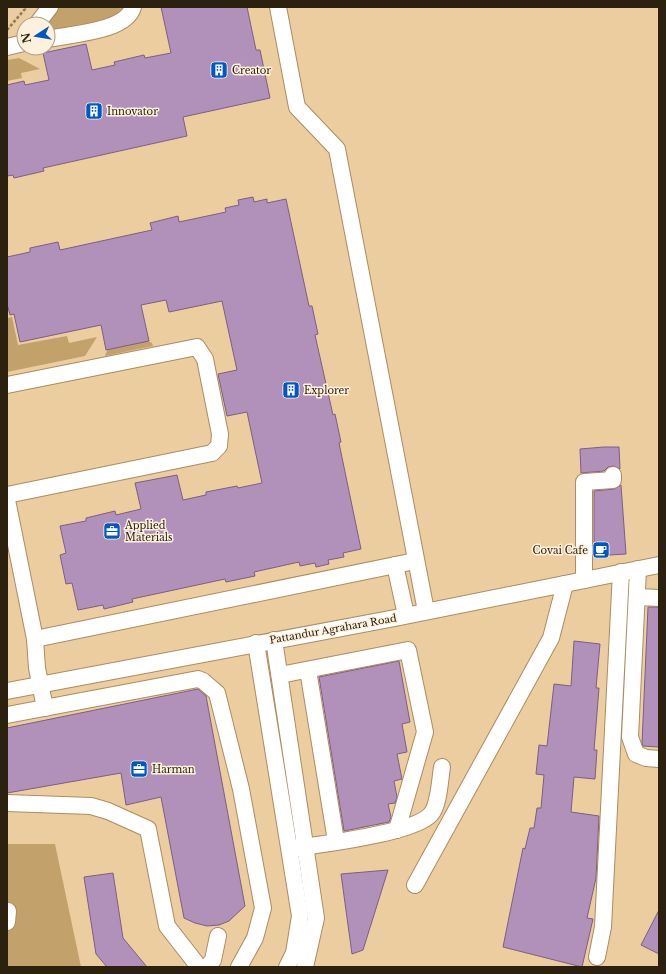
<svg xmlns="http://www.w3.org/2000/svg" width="666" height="974" font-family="'Libre Baskerville',serif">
  <rect width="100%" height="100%" fill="#ebcd9f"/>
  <g fill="#c3a16a">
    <path d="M56 7H124L112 19 48 32V24H42Z"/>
    <path d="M19 58 40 69 21 73 22 78 7 81V60Z"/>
    <path d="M7 316 8 318 12 317 18 345 67 336 69 343 97 337 85 356 7 372Z"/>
    <path d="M142 338 152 343 153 346 105 356 109 346Z"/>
    <path d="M7 844H55L81 967H7Z"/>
  </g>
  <g fill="#b191ba" stroke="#7b5e84">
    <path d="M161 7H247L256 50H260L270 98 183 117 187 136 43 168 44 171 14 178 13 175 7 176V85L24 81 25 85 49 80 43 53 86 44 92 70 115 65 114 62 144 55 145 58 171 53Z"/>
    <path d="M253 197 254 202 267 199V203L286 199 309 306H312L318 334 315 335 333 415 335 414 341 442 339 443 361 549 343 553 344 557 328 560 329 564 316 567 315 563 300 566 299 562 254 572 255 576 226 582 225 579 132 599 133 602 104 609 103 605 78 610 72 583 66 584 60 555 66 553 60 526 86 521V518L115 511 116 515 141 509 135 483 177 475 183 500 206 495V492L237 486 238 488 262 483 247 412 227 416 218 374 237 370 222 301 169 312 166 300 141 305 149 341 106 350 101 325 20 342 14 314 10 315 7 304V257L30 252V248L58 242 60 250 152 230 150 223 178 216 179 222 226 212 225 208 239 205 238 200Z"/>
    <path d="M604 447H619L620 469 613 466 608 467 604 471 581 473 580 449Z"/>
    <path d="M621 485 626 554 594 556V491L614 489Z"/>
    <path d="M648 607H659V747L643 746 642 743Z"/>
    <path d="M574 641 600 644 596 688H599L594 750H597L595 779 574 777 571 812 599 816 596 878 587 918 593 919 582 967 503 947 523 848 525 849 530 828H534L537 808H541L544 775 536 774 539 745 547 746 554 684 571 686Z"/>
    <path d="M399 661 410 722 402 724 407 752 397 754 402 779 394 781 397 797 395 803 388 804 391 817 389 822 344 831 319 677Z"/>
    <path d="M198 689 206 696 245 906 229 921 219 925 207 926 195 923 184 918 161 797 126 805 121 773 7 793V728Z"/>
    <path d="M388 870 363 950 352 954 341 874Z"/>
    <path d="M113 873 123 938 147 967H107L96 954 84 877Z"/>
    <path d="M659 910V954L641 945Z"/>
  </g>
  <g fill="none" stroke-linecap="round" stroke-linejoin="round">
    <defs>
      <g id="minor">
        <path d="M278 7 297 107 337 149 426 611"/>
        <path d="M37 24 50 7"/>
        <path d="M48 39C70 34 126 32 133 7"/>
        <path d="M7 47 24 43"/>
        <path d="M7 385 197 347 205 359 220 434 219 446 212 453 7 495"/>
        <path d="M7 500 35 639 37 668 45 708"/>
        <path d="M395 565 406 615"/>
        <path d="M638 569 630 737 636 754 646 758 659 759"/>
        <path d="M584 580V482L613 480V475"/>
        <path d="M638 597 659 598"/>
        <path d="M35 639 415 561"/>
        <path d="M274 640 316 918 305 967"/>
        <path d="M256 643 300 916 294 953 287 967"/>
        <path d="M308 670 336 841"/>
        <path d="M280 675 408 650 425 732 397 830"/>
        <path d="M7 691 395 618 659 565"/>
        <path d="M7 715 198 679 203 681 217 693 241 789 263 908 255 938 239 967"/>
        <path d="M7 803 91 806 108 811 148 829 167 926 199 967"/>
        <path d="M296 848C322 844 416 833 431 814 439 805 440 779 442 767"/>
        <path d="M415 885 551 638 565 584"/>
        <path d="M7 922 8 911"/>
        <path d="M597 957 603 927 621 572"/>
        <path d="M207 967 213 960 218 936"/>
      </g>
    </defs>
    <use href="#minor" stroke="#aa8d62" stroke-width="18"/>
    <path stroke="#8e7959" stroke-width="2.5" stroke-dasharray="3 2" stroke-linecap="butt" d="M7 30 25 9 24 7"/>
    <use href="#minor" stroke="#fff" stroke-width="16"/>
  </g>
  <defs>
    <symbol id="building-square" viewBox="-11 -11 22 22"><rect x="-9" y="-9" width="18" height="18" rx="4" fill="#0158c1" stroke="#fdf1de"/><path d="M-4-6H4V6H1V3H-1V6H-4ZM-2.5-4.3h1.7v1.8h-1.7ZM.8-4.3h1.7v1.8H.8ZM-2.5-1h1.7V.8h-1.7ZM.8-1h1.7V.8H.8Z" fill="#fff"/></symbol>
    <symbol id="office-square" viewBox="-11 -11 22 22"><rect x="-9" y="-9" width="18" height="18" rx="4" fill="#0158c1" stroke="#fdf1de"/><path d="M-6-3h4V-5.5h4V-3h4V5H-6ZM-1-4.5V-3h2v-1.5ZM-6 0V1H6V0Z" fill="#fff"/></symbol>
    <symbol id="cafe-square" viewBox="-11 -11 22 22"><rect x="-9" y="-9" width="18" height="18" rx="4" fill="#0158c1" stroke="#fdf1de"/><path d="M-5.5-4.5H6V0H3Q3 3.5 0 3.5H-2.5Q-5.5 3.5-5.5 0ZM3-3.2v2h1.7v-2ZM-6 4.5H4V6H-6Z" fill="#fff"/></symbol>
  </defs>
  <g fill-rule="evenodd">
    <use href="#building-square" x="209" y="60" width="20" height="20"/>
    <use href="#building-square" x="84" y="101" width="20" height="20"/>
    <use href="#building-square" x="281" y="380" width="20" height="20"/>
    <use href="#office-square" x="102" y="521" width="20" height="20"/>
    <use href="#cafe-square" x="591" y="540" width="20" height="20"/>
    <use href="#office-square" x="129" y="759" width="20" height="20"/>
  </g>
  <g text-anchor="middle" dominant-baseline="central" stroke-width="3" stroke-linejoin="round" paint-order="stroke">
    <g font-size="10" fill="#2c210f" stroke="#fdf1de" text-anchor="start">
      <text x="232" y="70">Creator</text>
      <text x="107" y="111">Innovator</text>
      <text x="304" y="390">Explorer</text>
      <text x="125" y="525">Applied<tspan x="125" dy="12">Materials</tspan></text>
      <text x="588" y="550" text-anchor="end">Covai Cafe</text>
      <text x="152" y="769">Harman</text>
    </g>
    <g font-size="10" fill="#2c210f" stroke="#fdf1de">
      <text transform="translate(333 629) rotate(-10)">Pattandur Agrahara Road</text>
    </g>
  </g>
  <rect width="666" height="974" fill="none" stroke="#2c210f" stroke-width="16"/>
  <g transform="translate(36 36) rotate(258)"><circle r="19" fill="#fdf1de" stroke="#a99e8b"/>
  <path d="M0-3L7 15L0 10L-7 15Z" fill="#0158c1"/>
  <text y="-6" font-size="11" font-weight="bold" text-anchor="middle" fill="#2c210f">N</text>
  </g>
</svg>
